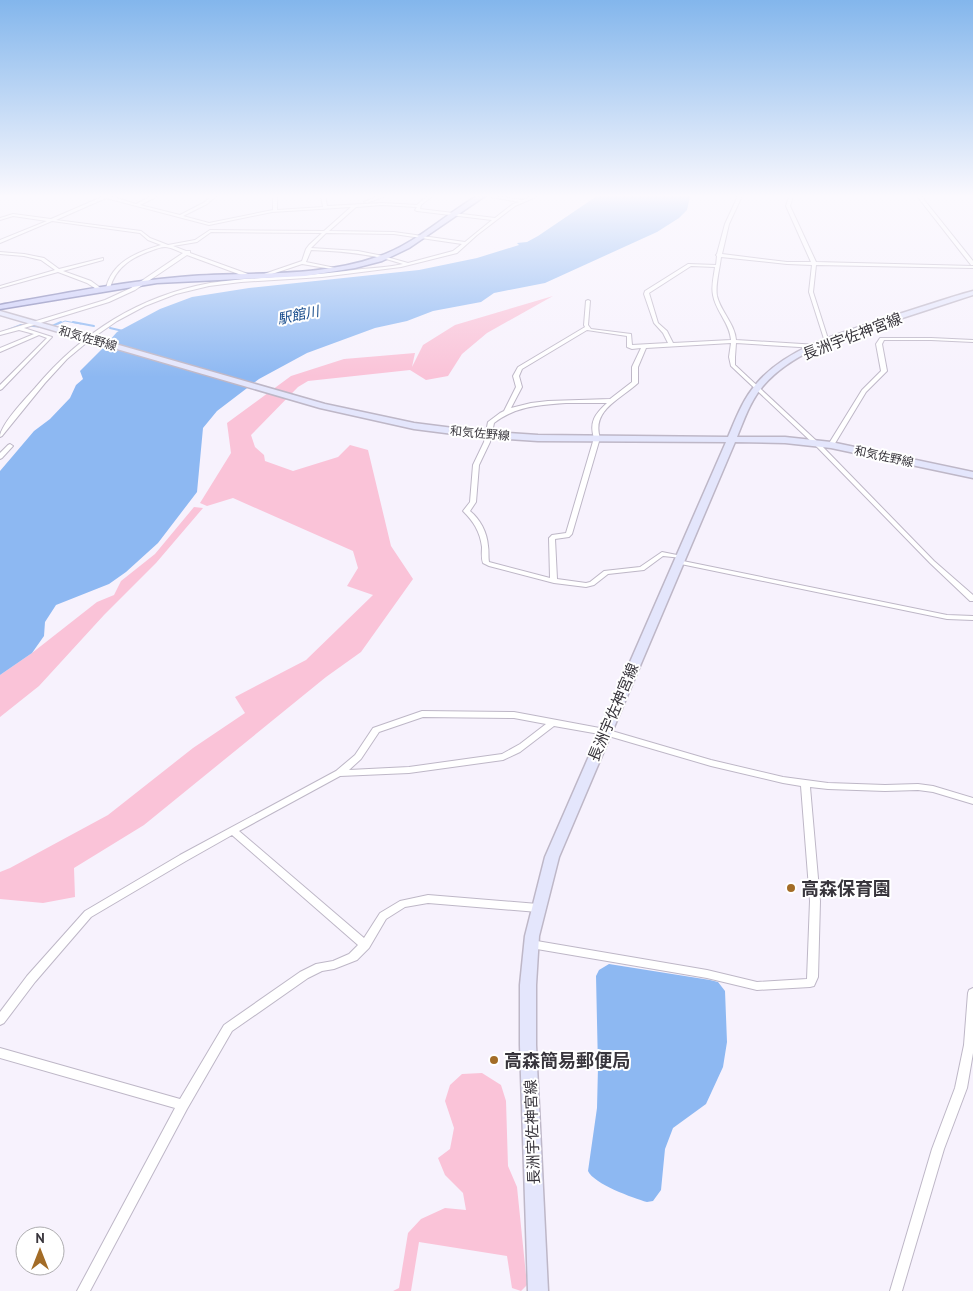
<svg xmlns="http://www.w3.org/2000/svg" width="973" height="1291" font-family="'PT Sans','Noto Sans JP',sans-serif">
  <rect width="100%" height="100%" fill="#f7f2fd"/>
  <g fill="#fac3d8">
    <path d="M553 296 487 333 462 354 448 376 426 380 410 370 308 381 298 387 251 435 255 447 264 455 265 461 293 471 338 457 350 445 368 450 391 546 413 579 361 652 326 677 144 825 74 868 75 897 43 903 0 899V872L10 868 108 815 193 748 245 713 235 697 306 660 373 595 347 586 358 568 353 551 233 498 207 506 200 503 231 453 227 423 291 376 344 359 415 353 412 367 423 345 455 325Z"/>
    <path d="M194 507 203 508 156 563 104 615 39 686 0 717V675L32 653 97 602 114 595 121 581 155 554Z"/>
    <path d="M482 1073 501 1085 506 1101 508 1166 517 1187 527 1285 521 1291 512 1288 507 1256 419 1242 411 1291H393L399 1288 408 1233 421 1219 445 1208 466 1210 463 1193 445 1175 438 1158 450 1149 454 1128 445 1101 450 1085 462 1074Z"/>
  </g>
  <g fill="#8db8f2">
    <path d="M597 196H690L687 210 679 218 657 232 545 283 494 293 481 302 433 311 407 321 375 328 307 353 259 379 217 411 203 428 197 492 158 543 126 572 109 584 56 605 45 622 44 636 32 653 0 675V471L34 431 50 419 70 398 76 385 83 379 80 371 103 348 117 332 160 309 192 297 249 288 419 270 477 258 519 245 517 243 527 242 538 236Z"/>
    <path d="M609 964 710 980 718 982 725 991 727 1042 723 1067 706 1104 673 1128 665 1149 661 1190 653 1201 647 1202C633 1198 594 1184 588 1171L597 1108 598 1067 596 976 599 970Z"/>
  </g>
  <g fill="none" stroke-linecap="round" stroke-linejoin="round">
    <path stroke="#8db8f2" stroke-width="1" d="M58 324 65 321 81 324"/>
    <g stroke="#8db8f2" stroke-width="2">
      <path d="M73 322 94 326"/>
      <path d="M50 327 61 322"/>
      <path d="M110 328 123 331"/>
      <path d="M0 333 21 325 45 327"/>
    </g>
    <defs>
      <g id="street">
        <path d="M101 196H110L136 204 152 196H158L140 205 180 215 205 202 211 196H216L207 204 183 216 209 223 273 210V196H277V210L323 207 321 196H325L327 206 382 203 417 205 427 196H432L421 205 420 209 495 218 513 204 519 202 486 196H497L523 200 532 196H538L515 206 477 235 457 253 401 267 322 277 241 282 209 286 176 294 145 306 117 321 91 339 67 359 45 383 2 436 0 437C0 425 26 398 35 388 81 333 139 296 210 283 236 279 263 278 290 276 314 275 338 272 362 269 375 268 389 267 403 264 373 254 342 251 311 250L306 262 340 269 338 270 302 264 266 276 264 275V274L302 261 306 249 309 245 322 233 211 232 197 242 173 246 186 251H190V253L248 274V276H244L187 255 135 290 109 302 24 328 52 337 2 389 0 390V385L47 338 39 335 0 352V348L34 334 19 330 0 335V332L105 300 131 288 183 253C178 251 170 247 165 247 161 247 156 249 153 250 133 257 116 266 110 288L108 289 106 288C112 262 137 252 161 245L148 240 140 233 52 221 0 243V240L47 221 13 216 0 220V218L13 214 51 219 102 197ZM106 198 209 225 272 212 351 207 324 231 210 230 195 240 168 245 150 238 141 231 56 220ZM382 205 417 207 415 210 417 211 492 220 465 242 394 232 329 231 356 207ZM326 233 394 234 462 244 453 251 408 263 383 256 358 251 311 248Z"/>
        <path d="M379 196H385L367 203 364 202Z"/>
        <path d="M738 196H742L729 224 722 254 787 262H811L786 206 789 196H793L790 206 816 262 973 266V268L816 265 813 292 829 342 827 343 825 342 809 292 812 265 787 264 721 257C720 268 715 285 717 296 721 312 735 324 736 340L818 345V347L816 348 736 343 735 357V365L822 446 934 561 973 595V601H970L930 563 818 448 731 366 729 357 731 343 646 348 638 367V383C621 399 591 410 600 438L572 534 569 537 555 539 557 579 586 583 590 582 604 571 640 567 662 552 682 556 683 557 682 558 663 556 644 570 608 574 594 585 586 587 554 583 489 566 483 563C481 557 482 552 482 547 480 531 473 521 463 511L470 502 473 465 484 442 488 422 500 413 504 411 516 387 513 376 518 367 585 327 584 325 586 301 588 300 590 301 588 325 591 329 631 334 632 345 668 343 663 333 654 323 644 294 645 291 688 264 716 265 717 256 716 255 717 254 725 224ZM691 266 715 267C714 276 711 286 713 295 716 312 730 323 731 340L673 343 667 331 658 323 649 293ZM587 330 627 336V347L632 349 641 348 632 367V382L610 399 548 401 531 403 511 408 522 387 519 376 522 369ZM566 403H607C595 414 589 422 594 438L566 533 552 535 549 538 550 578 489 562C488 556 489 551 488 546 487 532 480 519 470 511L476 502 479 465 490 442 494 423C516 406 539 405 566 403Z"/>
        <path d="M917 196H921L973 261V265H971Z"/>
        <path d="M0 252 24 254 44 258 59 269 103 258V260L63 271 91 281 102 289 98 290 87 283 58 272 0 288V286L55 270 41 260 24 256 0 254Z"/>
        <path d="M880 338H931L973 340V342L931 340H884L882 344 887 371 866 392 834 445 831 447 829 446 828 445 862 390 881 371 876 344Z"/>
        <path d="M10 444 13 446 2 458 0 459V453L8 445Z"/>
        <path d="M678 560 947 615 973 616V620L947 619 676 563 675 562 676 561Z"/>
        <path d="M422 711 514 712 605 729 711 760 783 777 828 783 885 785 918 784 933 786 973 798V804L933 792 918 790 885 791 828 789 810 787 820 901 818 977 814 986 810 987 757 990 707 978 531 948 527 947 526 944 527 941 531 940 707 970 757 982 807 979 810 901 801 786 783 783 711 766 605 735 554 726 520 752 503 760 409 773 340 776 239 831 364 938 380 913 400 901 428 895 538 904 541 905 543 908 541 911 538 912 428 903 405 907 386 919 369 948 357 960 334 969 322 971 308 978 232 1031 187 1109 90 1291H77L175 1108 0 1058V1048L180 1099 224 1025 300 972 316 964 333 961 349 954 358 945 232 835 186 861 91 917 35 982 4 1023 0 1025V1012L27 976 85 911 180 855 336 771 355 755 373 728ZM423 717 514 718 546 724 520 744 502 754 409 767 349 770 361 759 379 732Z"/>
        <path d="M973 988V1053L967 1088 944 1149 902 1291H890L932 1149 955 1088 964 1045 968 993 969 990Z"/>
      </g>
      <path id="secondary" d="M973 291V295C945 304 918 313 890 322 846 336 794 350 763 386 750 401 744 420 737 437H785L831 442 973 472V478L831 448 785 443 735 442 559 857 539 936 536 985V1045L548 1291H528L520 1045V985L525 936 545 857 726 442 538 441 477 437 414 429 320 408 0 315V311L325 404 414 423 477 431 538 435 728 437C736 418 743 399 757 383 791 344 849 331 896 315 922 307 947 298 973 291Z"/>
      <path id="primary" d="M477 196H485L409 248 382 261 355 268 305 276 157 283 0 309V305C60 294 120 282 180 277 245 271 314 279 377 257 414 245 443 216 477 196Z"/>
    </defs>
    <use href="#street" stroke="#beb7c7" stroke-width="2"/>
    <use href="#secondary" stroke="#beb7c7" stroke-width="3"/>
    <use href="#primary" stroke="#7f81b4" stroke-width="3"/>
    <use href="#street" fill="#fff" fill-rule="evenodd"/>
    <use href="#secondary" fill="#e4e6fc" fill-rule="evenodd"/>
    <use href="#primary" fill="#c9ccf8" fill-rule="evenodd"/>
  </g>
  <linearGradient id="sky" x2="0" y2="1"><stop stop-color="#83b6ec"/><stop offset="0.52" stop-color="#fbf9fe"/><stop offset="1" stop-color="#fbf9fe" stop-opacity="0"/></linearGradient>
  <rect width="973" height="377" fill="url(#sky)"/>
  <g fill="#a36c27" stroke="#fff" stroke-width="2">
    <circle cx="791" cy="888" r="5"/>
    <circle cx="494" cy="1060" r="5"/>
  </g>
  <g text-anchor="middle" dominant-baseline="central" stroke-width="4" stroke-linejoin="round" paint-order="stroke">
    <g font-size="12" fill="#38353c" stroke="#fff">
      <text transform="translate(88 338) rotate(16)">和気佐野線</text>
      <text transform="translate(480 433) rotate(5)">和気佐野線</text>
      <text transform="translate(884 456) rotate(12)">和気佐野線</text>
    </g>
    <g font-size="14" font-style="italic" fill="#174c8c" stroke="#fff">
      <text transform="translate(298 315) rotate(-12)">駅館川</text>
    </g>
    <g font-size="15" fill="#38353c" stroke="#fff">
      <text transform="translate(852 336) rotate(-21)">長洲宇佐神宮線</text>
      <text transform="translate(613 712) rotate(-67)">長洲宇佐神宮線</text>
      <text transform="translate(532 1132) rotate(-92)">長洲宇佐神宮線</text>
    </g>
    <g font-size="18" font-weight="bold" fill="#38353c" stroke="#fff" text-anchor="start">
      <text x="801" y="888">高森保育園</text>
      <text x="504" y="1060">高森簡易郵便局</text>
    </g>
  </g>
  <g transform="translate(40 1251)"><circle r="24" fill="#ffffff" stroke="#afaeb1"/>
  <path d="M0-4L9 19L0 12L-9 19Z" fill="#a36c27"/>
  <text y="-8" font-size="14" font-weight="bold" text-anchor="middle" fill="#38353c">N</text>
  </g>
</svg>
